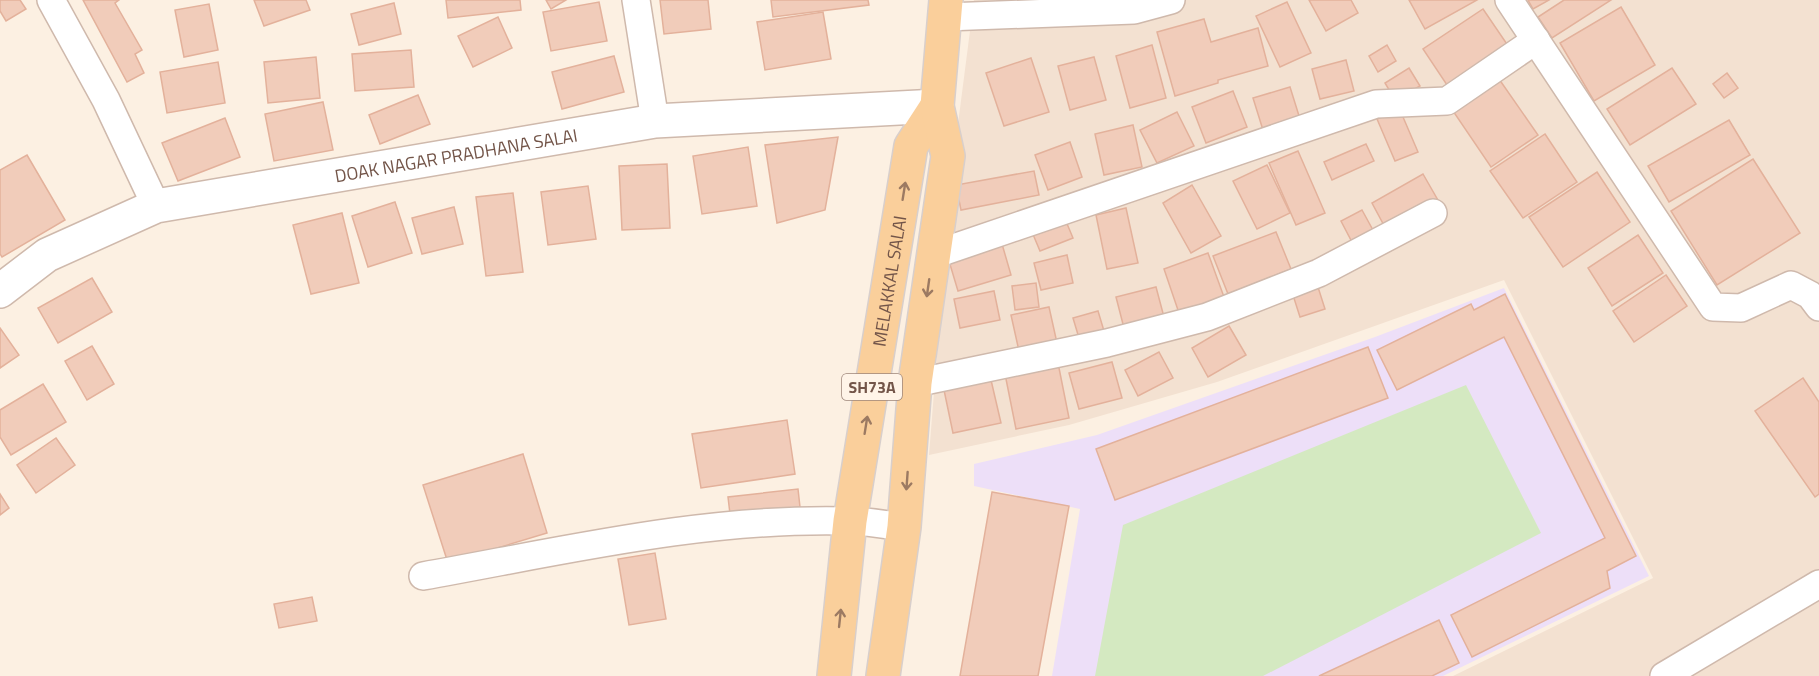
<svg xmlns="http://www.w3.org/2000/svg" width="1819" height="676" font-family="'Titillium Web',sans-serif">
  <rect width="100%" height="100%" fill="#fcf0e2"/>
  <path fill="#f3e1d1" d="M974 0H1819V676H1453L1653 578 1504 280 1217 382 1069 425 929 455 951 178Z"/>
  <path fill="#eddff8" d="M1504 288 1649 576 1443 676H1052L1080 509 974 486V464L1097 435 1375 337Z"/>
  <path fill="#d4e9c1" d="M1466 385 1541 533 1263 676H1095L1123 525Z"/>
  <g fill="#f1ccba" stroke="#e3b19b" stroke-width="1.5">
    <path d="M0 0H20L26 9 6 21 0 11Z"/>
    <path d="M83 0H119L115 3 142 50 135 54 144 73 127 82Z"/>
    <path d="M254 0H306L310 10 264 26Z"/>
    <path d="M446 0H520L521 10 448 18Z"/>
    <path d="M546 0H566L551 9Z"/>
    <path d="M660 0H708L711 29 664 34Z"/>
    <path d="M771 0H868L869 5 773 17Z"/>
    <path d="M1309 0H1351L1358 13 1326 31Z"/>
    <path d="M1409 0H1477L1425 29Z"/>
    <path d="M1528 0H1549L1533 9Z"/>
    <path d="M1564 0H1611L1552 38 1538 17Z"/>
    <path d="M599 2 607 41 551 51 543 12Z"/>
    <path d="M1287 2 1311 53 1280 67 1256 16Z"/>
    <path d="M394 3 401 34 359 45 351 14Z"/>
    <path d="M209 4 218 50 184 57 175 10Z"/>
    <path d="M1621 7 1655 65 1594 101 1560 43Z"/>
    <path d="M1483 9 1511 50 1451 91 1423 49Z"/>
    <path d="M823 12 831 59 765 70 757 22Z"/>
    <path d="M498 17 512 48 473 67 458 36Z"/>
    <path d="M1204 19 1211 42 1258 28 1268 66 1218 80V83L1175 96 1157 32Z"/>
    <path d="M1152 45 1166 98 1130 108 1116 56Z"/>
    <path d="M1387 45 1396 61 1378 72 1369 56Z"/>
    <path d="M411 50 414 87 355 91 352 54Z"/>
    <path d="M614 56 624 92 562 109 552 72Z"/>
    <path d="M316 57 320 98 268 103 264 62Z"/>
    <path d="M1094 57 1106 100 1070 110 1058 66Z"/>
    <path d="M1031 58 1049 112 1004 126 986 73Z"/>
    <path d="M1346 60 1354 91 1320 99 1312 69Z"/>
    <path d="M218 62 225 103 167 113 160 72Z"/>
    <path d="M1409 68 1420 86 1395 100 1385 83Z"/>
    <path d="M1672 68 1696 104 1630 145 1607 109Z"/>
    <path d="M1727 73 1738 88 1724 98 1713 84Z"/>
    <path d="M1499 79 1538 135 1491 167 1453 111Z"/>
    <path d="M1290 87 1300 119 1263 130 1253 98Z"/>
    <path d="M1233 91 1247 127 1206 143 1192 107Z"/>
    <path d="M418 95 430 124 380 144 369 115Z"/>
    <path d="M323 102 333 150 274 161 265 114Z"/>
    <path d="M1400 110 1418 152 1395 161 1377 119Z"/>
    <path d="M1177 112 1194 146 1157 163 1140 130Z"/>
    <path d="M225 118 240 157 178 181 162 143Z"/>
    <path d="M1729 120 1750 155 1669 202 1648 166Z"/>
    <path d="M1133 125 1142 167 1104 175 1095 134Z"/>
    <path d="M1545 134 1577 182 1523 218 1490 171Z"/>
    <path d="M838 137 825 210 777 223 765 145Z"/>
    <path d="M1070 142 1082 177 1048 190 1035 155Z"/>
    <path d="M1366 144 1374 161 1332 180 1324 162Z"/>
    <path d="M748 147 757 206 702 214 693 156Z"/>
    <path d="M1298 151 1325 213 1296 225 1269 163Z"/>
    <path d="M27 155 65 220 2 257 0 254V170Z"/>
    <path d="M1753 159 1800 233 1717 285 1671 211Z"/>
    <path d="M667 164 670 228 622 230 619 166Z"/>
    <path d="M1267 165 1290 213 1257 229 1233 181Z"/>
    <path d="M1034 171 1039 195 961 210 956 185Z"/>
    <path d="M1597 172 1630 222 1563 267 1529 217Z"/>
    <path d="M1423 174 1439 202 1387 231 1372 203Z"/>
    <path d="M1192 185 1221 236 1191 253 1163 203Z"/>
    <path d="M588 186 596 239 548 245 541 192Z"/>
    <path d="M513 193 523 272 486 276 476 197Z"/>
    <path d="M395 202 412 253 368 267 352 216Z"/>
    <path d="M454 207 463 244 422 254 412 218Z"/>
    <path d="M1126 208 1138 263 1107 269 1096 215Z"/>
    <path d="M1362 210 1374 232 1353 244 1341 221Z"/>
    <path d="M342 213 359 283 311 294 293 225Z"/>
    <path d="M1065 219 1073 238 1040 251 1032 232Z"/>
    <path d="M1276 232 1291 269 1228 294 1213 256Z"/>
    <path d="M1638 235 1663 273 1612 306 1588 268Z"/>
    <path d="M1002 244 1011 275 958 291 949 261Z"/>
    <path d="M1208 253 1224 297 1179 313 1164 269Z"/>
    <path d="M1067 255 1073 283 1041 290 1034 263Z"/>
    <path d="M1666 275 1687 306 1634 342 1613 311Z"/>
    <path d="M92 278 112 312 58 343 38 308Z"/>
    <path d="M1036 283 1039 307 1015 310 1012 286Z"/>
    <path d="M1317 284 1325 309 1300 317 1292 292Z"/>
    <path d="M1156 287 1164 317 1124 328 1116 297Z"/>
    <path d="M994 291 1000 320 960 328 954 299Z"/>
    <path d="M1505 294 1636 556 1607 571 1610 588 1472 657 1451 615 1605 538 1504 337 1397 390 1377 350 1471 304 1474 310Z"/>
    <path d="M1049 307 1057 343 1019 351 1011 315Z"/>
    <path d="M1098 311 1104 331 1079 338 1073 318Z"/>
    <path d="M1229 326 1246 355 1208 377 1192 348Z"/>
    <path d="M0 328 19 355 0 368Z"/>
    <path d="M92 346 114 384 87 400 65 361Z"/>
    <path d="M1368 347 1388 398 1115 500 1096 449Z"/>
    <path d="M1159 352 1173 378 1138 396 1125 370Z"/>
    <path d="M1112 362 1122 398 1079 409 1069 373Z"/>
    <path d="M1058 363 1069 418 1016 429 1005 374Z"/>
    <path d="M1803 378 1819 402V494L1815 497 1755 411Z"/>
    <path d="M991 380 1001 423 953 433 944 390Z"/>
    <path d="M43 384 66 422 11 455 0 437V410Z"/>
    <path d="M787 420 795 474 701 488 692 434Z"/>
    <path d="M56 438 75 465 36 493 17 465Z"/>
    <path d="M523 454 547 533 448 563 423 485Z"/>
    <path d="M798 489 800 507 730 514 728 497Z"/>
    <path d="M992 492 1069 506 1038 676H960Z"/>
    <path d="M0 494 9 508 0 515Z"/>
    <path d="M655 553 666 619 629 625 618 559Z"/>
    <path d="M312 597 317 621 279 628 274 604Z"/>
    <path d="M1439 620 1459 663 1432 676H1319Z"/>
  </g>
  <g fill="none" stroke-linecap="round" stroke-linejoin="round">
    <defs>
      <g id="minor">
        <path d="M51 0 106 100 156 206"/>
        <path d="M636 0 655 121"/>
        <path d="M1509 0 1713 307 1741 308 1791 285 1810 295 1819 307"/>
        <path d="M946 17 1134 10 1171 0"/>
        <path d="M933 255 1376 104 1447 101 1536 40"/>
        <path d="M915 383 1107 343 1207 317 1319 273 1433 213"/>
        <path d="M423 576C563 551 705 517 849 521 867 521 886 525 904 527"/>
        <path d="M1664 676 1819 584"/>
      </g>
      <g id="tertiary">
        <path id="s1" d="M0 291 47 255 156 206 655 121 937 106"/>
      </g>
      <g id="primary">
        <path id="s2" d="M834 676 850 521 911 146 937 106"/>
        <path d="M883 676 904 527 915 383 948 156 937 106 946 0"/>
      </g>
    </defs>
    <use href="#minor" stroke="#cfb9ac" stroke-width="30"/>
    <use href="#tertiary" stroke="#cfb9ac" stroke-width="36"/>
    <use href="#primary" stroke="#d8cfcc" stroke-width="36"/>
    <use href="#minor" stroke="#fff" stroke-width="27"/>
    <use href="#tertiary" stroke="#fff" stroke-width="33"/>
    <use href="#primary" stroke="#facf9b" stroke-width="33"/>
  </g>
  <defs><path id="oneway-shaft" d="M-6 0H5M1.5-3L5.5 0L1.5 3" fill="none" stroke-width="1.6" stroke-linecap="round" stroke-linejoin="round" transform="scale(1.5)"/></defs>
  <g stroke="#9c7a62">
    <use href="#oneway-shaft" transform="translate(904 191) rotate(-81)"/>
    <use href="#oneway-shaft" transform="translate(928 288) rotate(98)"/>
    <use href="#oneway-shaft" transform="translate(866 425) rotate(-81)"/>
    <use href="#oneway-shaft" transform="translate(907 481) rotate(94)"/>
    <use href="#oneway-shaft" transform="translate(840 618) rotate(-84)"/>
  </g>
  <g text-anchor="middle" dominant-baseline="central" stroke-width="6" stroke-linejoin="round" paint-order="stroke">
    <rect fill="#fff4e8" stroke="#9d8579" stroke-width="1.5" x="842" y="374" width="60" height="26" rx="4.5"/>
    <g font-size="16" font-weight="bold" fill="#735549">
      <text x="872" y="387">SH73A</text>
    </g>
    <g font-size="18" fill="#735549" stroke="#fff4e8">
      <text stroke="none"><textPath href="#s1" startOffset="483">DOAK NAGAR PRADHANA SALAI</textPath></text>
      <text stroke="none"><textPath href="#s2" startOffset="399">MELAKKAL SALAI</textPath></text>
    </g>
  </g>
</svg>
